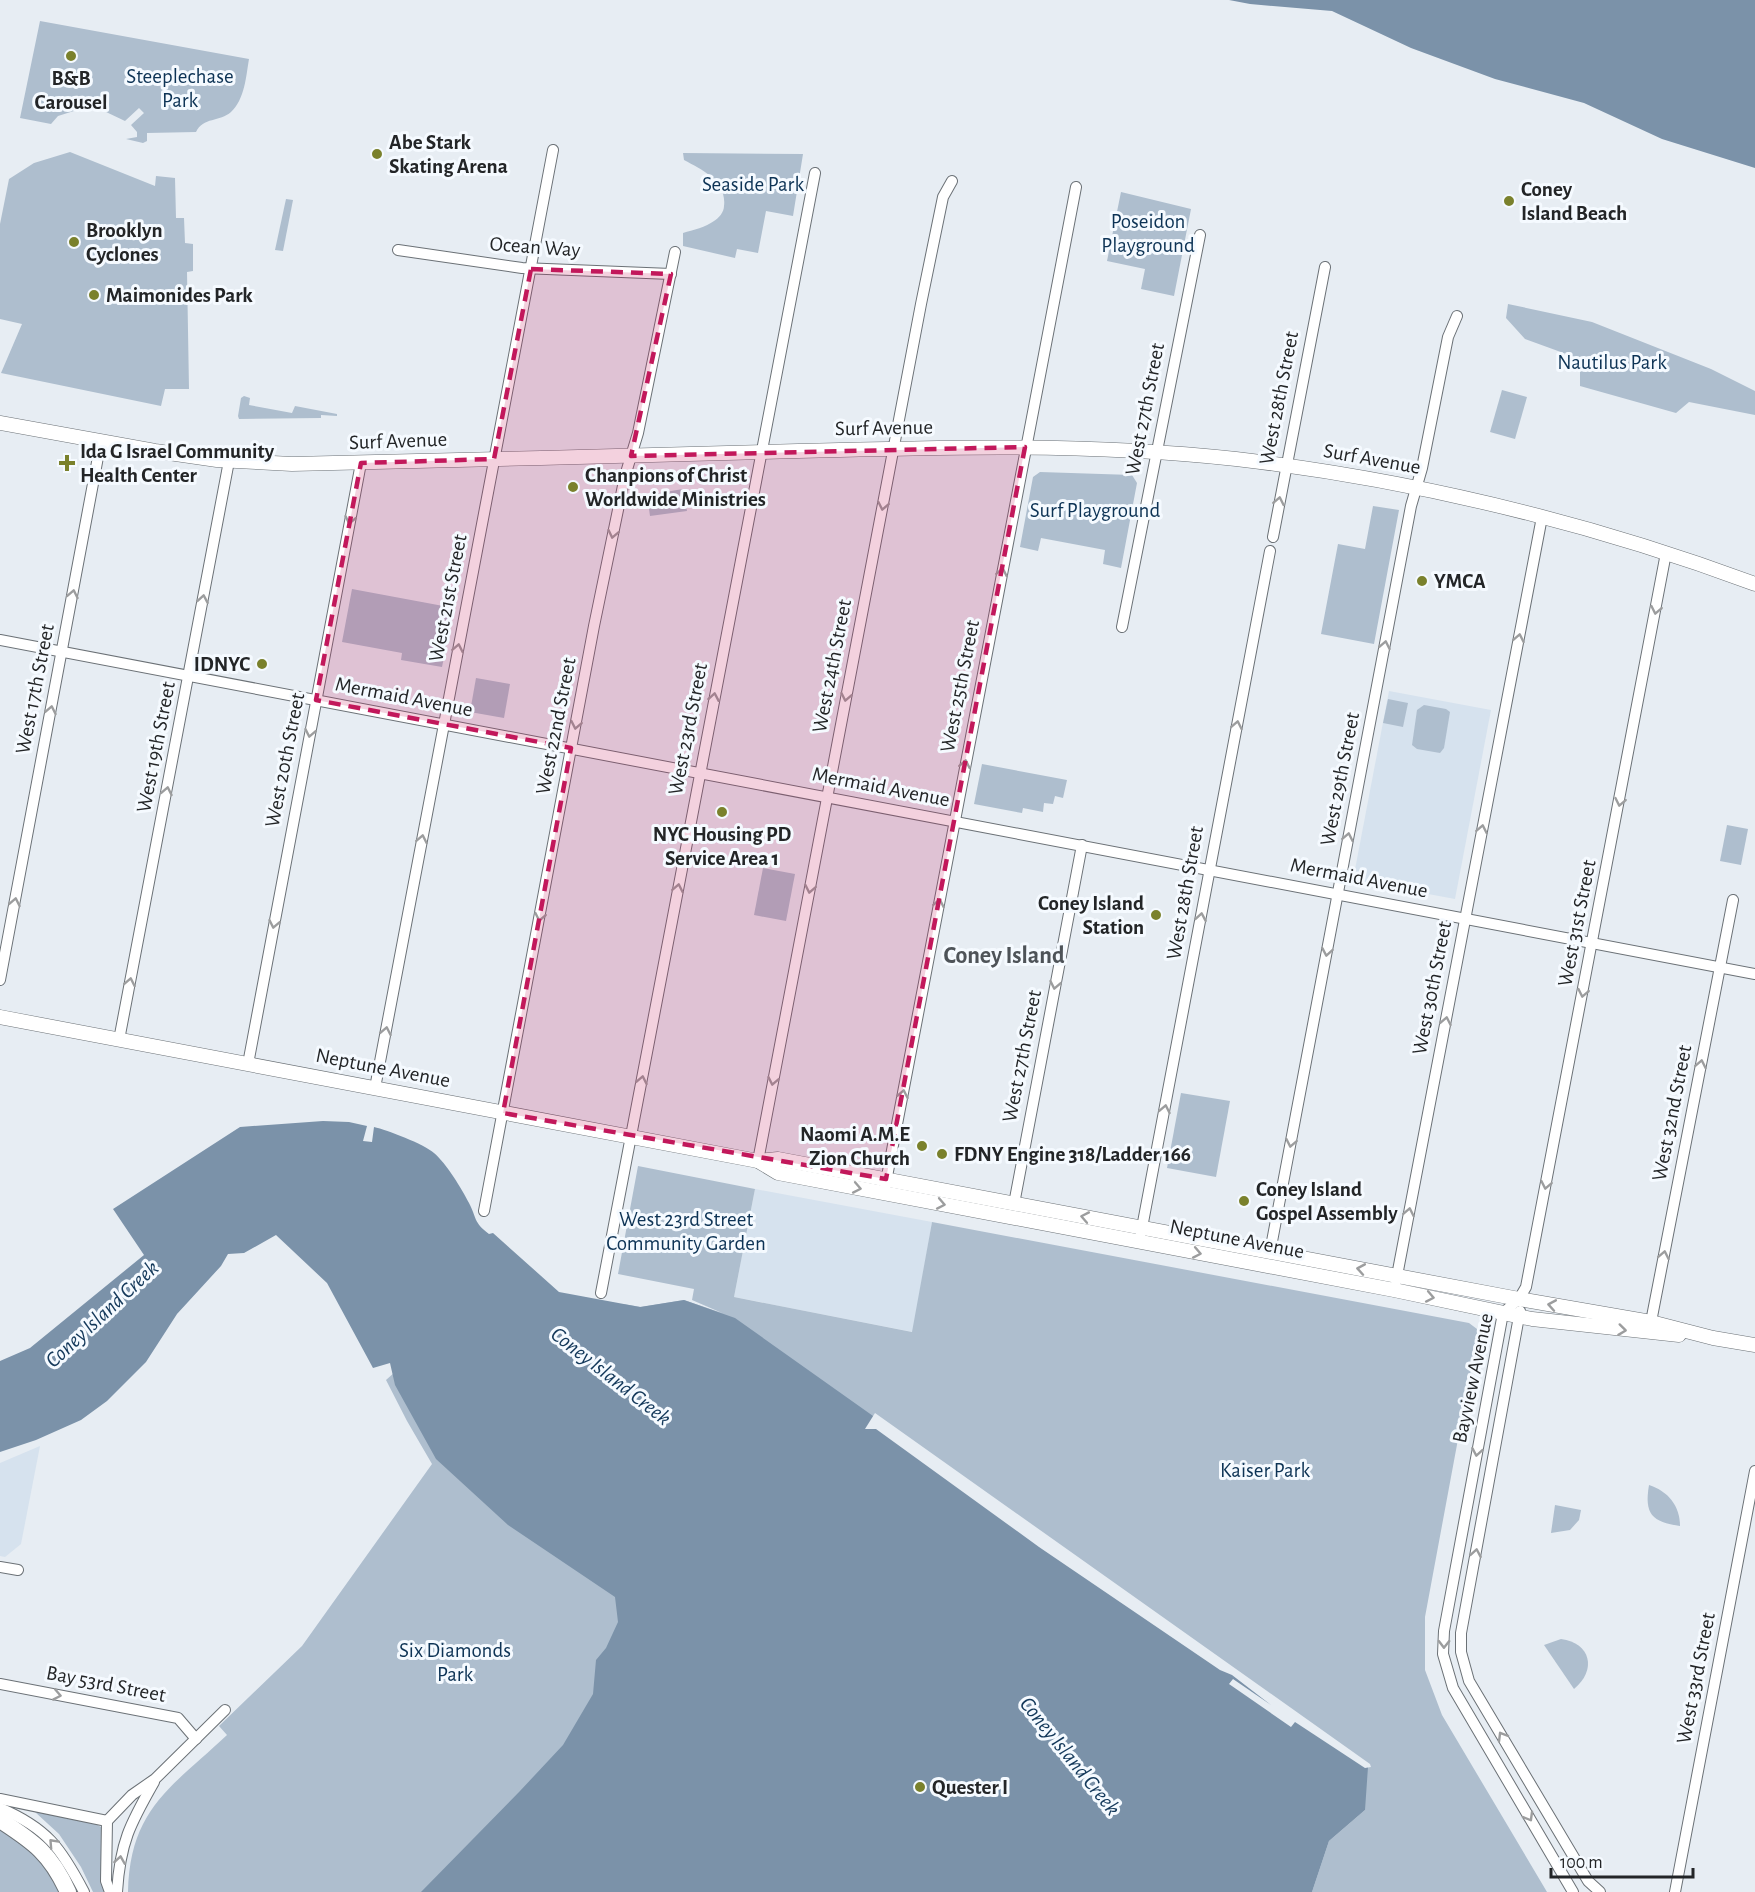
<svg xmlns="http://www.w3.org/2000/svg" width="1755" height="1892" font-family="'Alegreya Sans',sans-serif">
  <rect width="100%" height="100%" fill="#e7edf3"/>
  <g fill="#d6e2ee">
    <path d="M1389 691 1491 710 1455 899 1353 880Z"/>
    <path d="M755 1189 932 1222 913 1332 734 1297Z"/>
    <path d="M40 1446 21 1544 5 1557 0 1556V1463Z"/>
  </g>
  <g fill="#aebece">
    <path d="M40 21 249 59C246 76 245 99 231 112 220 122 203 117 196 132L147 133V141L143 143 126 139 137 137V132L131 125 144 113 139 108 125 121 104 111 85 109 79 103 74 105 77 110 58 116 51 124 20 118Z"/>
    <path d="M70 152 155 186 156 176 175 178 176 218H184L185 243 193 244V271L187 272 189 389H165L161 406 1 373 22 324 0 319V224L9 179 34 163Z"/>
    <path d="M683 153 803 154 793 216 766 211 758 253 737 249 735 258 683 246V233C693 230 706 227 714 221 719 218 724 212 724 206 727 182 703 170 684 160Z"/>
    <path d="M1121 192 1191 209 1174 296 1141 289 1145 269 1107 261Z"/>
    <path d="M286 199 293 200 283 251 275 250Z"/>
    <path d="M1508 304 1592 322 1711 369 1755 391V415L1689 402 1676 413 1580 386V359L1525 339 1506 318Z"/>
    <path d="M1502 390 1527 397 1515 439 1490 432Z"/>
    <path d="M244 396 250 398 249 405 292 413 295 406 337 414V416L321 415V418L239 419 238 416 241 398Z"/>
    <path d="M1040 472 1132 475 1137 483 1121 568 1103 564 1105 550 1041 538 1038 551 1020 547 1033 477Z"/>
    <path d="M683 489 687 511 650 516 647 495Z"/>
    <path d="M1373 506 1399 510 1374 644 1321 634 1338 544 1365 549Z"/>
    <path d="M352 589 454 608 442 667 401 660 402 653 342 642Z"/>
    <path d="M476 678 510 684 504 718 470 712Z"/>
    <path d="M1388 699 1408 703 1403 727 1383 723Z"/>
    <path d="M1424 705 1446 709 1450 712 1444 748 1440 753 1417 749 1412 745 1417 710Z"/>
    <path d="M982 764 1067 780 1063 798 1055 796 1053 804 1044 803 1043 812 1023 808 1022 813 974 804Z"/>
    <path d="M1727 825 1748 829 1741 865 1720 861Z"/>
    <path d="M763 868 795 874 786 921 754 915Z"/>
    <path d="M1181 1093 1230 1101 1216 1177 1167 1168Z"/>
    <path d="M638 1166 755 1189 734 1297 912 1332 932 1222 1469 1323 1477 1329V1337L1425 1617V1670L1442 1715 1547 1892H1312L1329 1841 1365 1810 623 1304 641 1307 684 1300 722 1313 692 1300 694 1289 618 1274Z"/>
    <path d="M395 1372 636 1570 774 1892H128C130 1808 172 1787 227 1735L219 1726 302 1646 432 1464 407 1421 386 1380Z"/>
    <path d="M1649 1485C1668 1491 1680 1506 1680 1526 1652 1522 1644 1514 1649 1485Z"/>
    <path d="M1555 1505 1581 1510 1579 1520 1570 1530 1551 1533Z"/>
    <path d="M1561 1639C1591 1643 1597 1670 1574 1689L1544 1645Z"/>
    <path d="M35 1812 96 1824 101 1827V1874L104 1892H93L81 1867 59 1834Z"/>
    <path d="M0 1816 75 1892H0Z"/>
  </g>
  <g fill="#7b92a9">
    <path d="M1229 0H1755V168L1662 139 1584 103 1495 79 1411 48 1332 11 1250 4Z"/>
    <path d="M323 1121 349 1122 367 1126 363 1141 372 1142 374 1127C387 1130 424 1144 434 1153 446 1163 462 1189 469 1203 477 1218 473 1222 489 1234L493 1233 559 1292 640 1307 684 1300 735 1318 1368 1767 1365 1810 1329 1841 1312 1892H421L520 1791 563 1745 593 1694 596 1660 606 1648 618 1622 615 1597 508 1525 436 1459 395 1385 390 1363 373 1368 327 1283 276 1235 244 1253 228 1254 221 1266 177 1314 146 1362 107 1401 81 1420 36 1440 0 1452V1361L30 1348 144 1255 113 1209 240 1127Z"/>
  </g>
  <path fill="#e7edf3" d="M875 1413 1370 1764 1371 1767 1365 1768 1295 1722 1291 1727 1229 1684 1233 1679 1271 1705 1232 1675 1220 1670 1039 1547 876 1429H865Z"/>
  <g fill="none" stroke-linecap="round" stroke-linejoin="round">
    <defs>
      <g id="minor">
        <path d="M398 250 522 268 671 274"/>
        <path d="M1273 537 1325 267"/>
        <path d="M1122 627 1200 235"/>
        <path d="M0 640 1755 974"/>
        <path d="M0 980 101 441"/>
        <path d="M119 1040 229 461"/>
        <path d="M248 1064 361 463"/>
        <path d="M375 1088 553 150"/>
        <path d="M758 1161 921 304 943 197 952 181"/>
        <path d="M885 1187 1076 187"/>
        <path d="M1014 1204 1082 845"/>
        <path d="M484 1211 594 626 625 476 638 433 675 252"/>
        <path d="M1141 1233 1270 551"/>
        <path d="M1270 1252 1411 506 1422 468 1448 337 1457 316"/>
        <path d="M1396 1281 1542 517"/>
        <path d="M601 1293 815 173"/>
        <path d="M1520 1311 1461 1633V1652L1469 1681 1588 1881 1600 1892"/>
        <path d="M1650 1327 1733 900"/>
        <path d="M0 1567 18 1570"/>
        <path d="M0 1684 178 1718 196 1739"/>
        <path d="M0 1799 107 1821"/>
        <path d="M0 1808C47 1828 61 1848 84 1892"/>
        <path d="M110 1892 106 1881 107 1821 132 1795 155 1779 225 1710"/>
        <path d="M117 1892C120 1843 130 1824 154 1782"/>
        <path d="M1573 1892 1453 1688 1443 1654 1444 1631 1503 1313 1519 1299 1526 1287 1666 553"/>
        <path d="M1675 1892 1755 1471"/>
      </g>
      <g id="major">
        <path d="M0 423 155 451 217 460 292 464C461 461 629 455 798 451 944 447 1090 443 1236 459 1413 480 1588 522 1755 584"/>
        <path d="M0 1017 758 1161 778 1159 1519 1299 1651 1322 1713 1338 1755 1345"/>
        <path d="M758 1161 778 1173 1394 1290 1532 1319 1679 1335"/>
      </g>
      <path id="highway" d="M0 1820C34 1842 51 1854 68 1892"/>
    </defs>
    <use href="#minor" stroke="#6b7176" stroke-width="12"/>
    <use href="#major" stroke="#6b7176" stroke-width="15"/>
    <use href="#highway" stroke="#6b7176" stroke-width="18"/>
    <use href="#minor" stroke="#fff" stroke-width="10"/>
    <use href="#major" stroke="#fff" stroke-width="14"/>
    <use href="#highway" stroke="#fff" stroke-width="16"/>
  </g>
  <defs><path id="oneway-chevron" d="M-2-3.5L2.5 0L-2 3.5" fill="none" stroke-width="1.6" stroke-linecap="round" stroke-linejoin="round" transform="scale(1.5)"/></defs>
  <g stroke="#9c9d9e">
    <use href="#oneway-chevron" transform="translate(1279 501) rotate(-79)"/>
    <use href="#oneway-chevron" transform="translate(883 506) rotate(101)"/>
    <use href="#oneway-chevron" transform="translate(350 520) rotate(101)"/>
    <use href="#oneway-chevron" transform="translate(613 534) rotate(102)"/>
    <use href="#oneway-chevron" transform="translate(1002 572) rotate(-79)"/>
    <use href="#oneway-chevron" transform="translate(73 594) rotate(-79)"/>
    <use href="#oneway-chevron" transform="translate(203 599) rotate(-80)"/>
    <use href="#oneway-chevron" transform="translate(1656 610) rotate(101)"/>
    <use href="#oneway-chevron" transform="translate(1519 638) rotate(-79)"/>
    <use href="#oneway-chevron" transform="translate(1385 645) rotate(-79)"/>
    <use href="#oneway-chevron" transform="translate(458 648) rotate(-79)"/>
    <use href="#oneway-chevron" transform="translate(714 697) rotate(-80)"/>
    <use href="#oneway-chevron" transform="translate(846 697) rotate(101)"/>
    <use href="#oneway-chevron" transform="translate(51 710) rotate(-79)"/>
    <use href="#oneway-chevron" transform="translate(576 725) rotate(101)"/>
    <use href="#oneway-chevron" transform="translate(1237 725) rotate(-79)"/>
    <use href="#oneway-chevron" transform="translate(310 733) rotate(101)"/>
    <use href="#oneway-chevron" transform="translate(965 764) rotate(-79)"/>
    <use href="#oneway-chevron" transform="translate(167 791) rotate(-79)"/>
    <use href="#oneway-chevron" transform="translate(1620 802) rotate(101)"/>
    <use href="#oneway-chevron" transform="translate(1482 829) rotate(-79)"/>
    <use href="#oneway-chevron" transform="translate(1348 837) rotate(-79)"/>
    <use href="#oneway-chevron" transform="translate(422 839) rotate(-79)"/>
    <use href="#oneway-chevron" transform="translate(678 888) rotate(-79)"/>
    <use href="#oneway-chevron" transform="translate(810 889) rotate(101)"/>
    <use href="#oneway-chevron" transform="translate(15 902) rotate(-79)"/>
    <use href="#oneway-chevron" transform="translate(939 903) rotate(-79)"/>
    <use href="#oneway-chevron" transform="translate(540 917) rotate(101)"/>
    <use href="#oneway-chevron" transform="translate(1201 917) rotate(-80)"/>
    <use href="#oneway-chevron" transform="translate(274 924) rotate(101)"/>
    <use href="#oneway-chevron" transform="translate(1327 952) rotate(100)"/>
    <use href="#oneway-chevron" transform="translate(130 982) rotate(-79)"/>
    <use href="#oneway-chevron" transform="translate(1055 985) rotate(101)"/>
    <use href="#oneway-chevron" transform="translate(1583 993) rotate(101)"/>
    <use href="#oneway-chevron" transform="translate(1446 1021) rotate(-79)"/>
    <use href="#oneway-chevron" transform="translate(386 1031) rotate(-79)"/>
    <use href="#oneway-chevron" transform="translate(1701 1064) rotate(-79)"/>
    <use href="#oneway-chevron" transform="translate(642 1080) rotate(-79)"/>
    <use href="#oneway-chevron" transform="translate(773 1081) rotate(101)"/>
    <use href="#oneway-chevron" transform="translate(903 1094) rotate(-79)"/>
    <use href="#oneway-chevron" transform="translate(1165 1109) rotate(-79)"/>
    <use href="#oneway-chevron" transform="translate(1291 1143) rotate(101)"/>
    <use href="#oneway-chevron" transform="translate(1546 1185) rotate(101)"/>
    <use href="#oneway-chevron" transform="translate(857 1188) rotate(11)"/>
    <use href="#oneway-chevron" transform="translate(941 1204) rotate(11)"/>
    <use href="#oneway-chevron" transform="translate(1409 1212) rotate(-79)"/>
    <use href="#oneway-chevron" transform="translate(1085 1217) rotate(-169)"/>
    <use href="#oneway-chevron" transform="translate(1197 1253) rotate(11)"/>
    <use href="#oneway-chevron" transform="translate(1664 1255) rotate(-79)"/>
    <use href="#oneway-chevron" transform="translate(1361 1269) rotate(-170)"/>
    <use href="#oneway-chevron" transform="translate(1430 1297) rotate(11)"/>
    <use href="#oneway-chevron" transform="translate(1552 1305) rotate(-170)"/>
    <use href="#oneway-chevron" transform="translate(1622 1330) rotate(7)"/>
    <use href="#oneway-chevron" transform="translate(1477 1452) rotate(100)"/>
    <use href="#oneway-chevron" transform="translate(1476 1553) rotate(-80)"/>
    <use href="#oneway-chevron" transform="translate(1444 1644) rotate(91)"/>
    <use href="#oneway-chevron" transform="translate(57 1695) rotate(11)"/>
    <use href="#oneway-chevron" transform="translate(1502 1736) rotate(-121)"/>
    <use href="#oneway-chevron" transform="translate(1529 1817) rotate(60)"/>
    <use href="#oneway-chevron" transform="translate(53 1843) rotate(-133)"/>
    <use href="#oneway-chevron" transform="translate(120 1860) rotate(-81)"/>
  </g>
  <path fill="#c2185b" fill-opacity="0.2" stroke="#c2185b" stroke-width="4.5" stroke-dasharray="12 8" stroke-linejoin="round" d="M531 269 671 274 631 456 1025 447 886 1179 503 1113 571 748 316 700 361 463 494 459Z"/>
  <g fill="#7a812c" stroke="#f5faff" stroke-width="2">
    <circle cx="71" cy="56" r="6"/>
    <circle cx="377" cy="154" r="6"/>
    <circle cx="1509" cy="201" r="6"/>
    <circle cx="74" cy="242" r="6"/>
    <circle cx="94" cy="295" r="6"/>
    <path d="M64 454h6v6h6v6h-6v6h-6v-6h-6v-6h6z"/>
    <circle cx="573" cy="487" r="6"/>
    <circle cx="1422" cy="581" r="6"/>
    <circle cx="262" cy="664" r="6"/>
    <circle cx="722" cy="812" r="6"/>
    <circle cx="1156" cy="915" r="6"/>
    <circle cx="922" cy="1146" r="6"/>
    <circle cx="942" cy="1154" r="6"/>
    <circle cx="1244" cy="1201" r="6"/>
    <circle cx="920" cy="1787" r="6"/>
  </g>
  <g text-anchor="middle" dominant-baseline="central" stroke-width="6" stroke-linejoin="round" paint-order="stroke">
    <g font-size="21" fill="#0d3355" stroke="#f5faff">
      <text x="180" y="76">Steeplechase<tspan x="180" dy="24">Park</tspan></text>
      <text x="753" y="184">Seaside Park</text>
      <text x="1148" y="221">Poseidon<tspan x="1148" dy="24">Playground</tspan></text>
      <text x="1612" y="362">Nautilus Park</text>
      <text x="1095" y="510">Surf Playground</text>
      <text x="686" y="1219">West 23rd Street<tspan x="686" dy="24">Community Garden</tspan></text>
      <text x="1265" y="1470">Kaiser Park</text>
      <text x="455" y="1650">Six Diamonds<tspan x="455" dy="24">Park</tspan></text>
    </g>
    <g font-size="21" font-weight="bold" fill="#232527" stroke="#f5faff" text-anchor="start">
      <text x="71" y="78" text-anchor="middle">B&amp;B<tspan x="71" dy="24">Carousel</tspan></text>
      <text x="389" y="142">Abe Stark<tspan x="389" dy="24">Skating Arena</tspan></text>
      <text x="1521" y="189">Coney<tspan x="1521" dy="24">Island Beach</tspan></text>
      <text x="86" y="230">Brooklyn<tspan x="86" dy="24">Cyclones</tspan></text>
      <text x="106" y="295">Maimonides Park</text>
      <text x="80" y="451">Ida G Israel Community<tspan x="80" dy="24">Health Center</tspan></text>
      <text x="585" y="475">Chanpions of Christ<tspan x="585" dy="24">Worldwide Ministries</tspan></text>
      <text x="1434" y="581">YMCA</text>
      <text x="250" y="664" text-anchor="end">IDNYC</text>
      <text x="722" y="834" text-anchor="middle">NYC Housing PD<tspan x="722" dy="24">Service Area 1</tspan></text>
      <text x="1144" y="903" text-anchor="end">Coney Island<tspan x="1144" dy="24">Station</tspan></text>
      <text x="910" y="1134" text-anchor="end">Naomi A.M.E<tspan x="910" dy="24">Zion Church</tspan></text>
      <text x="954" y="1154">FDNY Engine 318/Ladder 166</text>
      <text x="1256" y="1189">Coney Island<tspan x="1256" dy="24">Gospel Assembly</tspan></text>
      <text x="932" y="1787">Quester I</text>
    </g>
    <g font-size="21" fill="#232527" stroke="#f5faff">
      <text transform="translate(535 247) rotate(4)">Ocean Way</text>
      <text transform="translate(1279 398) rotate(-79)">West 28th Street</text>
      <text transform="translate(1145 409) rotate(-79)">West 27th Street</text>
      <text transform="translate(884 428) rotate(-1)">Surf Avenue</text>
      <text transform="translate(398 441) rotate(-2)">Surf Avenue</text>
      <text transform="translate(1372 459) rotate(10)">Surf Avenue</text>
      <text transform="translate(448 598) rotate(-79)">West 21st Street</text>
      <text transform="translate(832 666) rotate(-79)">West 24th Street</text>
      <text transform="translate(960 686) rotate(-79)">West 25th Street</text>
      <text transform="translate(35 689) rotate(-79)">West 17th Street</text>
      <text transform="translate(404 697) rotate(11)">Mermaid Avenue</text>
      <text transform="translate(556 726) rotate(-79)">West 22nd Street</text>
      <text transform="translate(688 729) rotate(-79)">West 23rd Street</text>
      <text transform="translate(156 747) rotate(-79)">West 19th Street</text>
      <text transform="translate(285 760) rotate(-79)">West 20th Street</text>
      <text transform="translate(1340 779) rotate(-79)">West 29th Street</text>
      <text transform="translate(881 787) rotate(11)">Mermaid Avenue</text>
      <text transform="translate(1359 878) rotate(11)">Mermaid Avenue</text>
      <text transform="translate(1185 893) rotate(-80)">West 28th Street</text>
      <text transform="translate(1577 923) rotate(-79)">West 31st Street</text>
      <text transform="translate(1432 988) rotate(-79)">West 30th Street</text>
      <text transform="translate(1022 1056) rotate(-79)">West 27th Street</text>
      <text transform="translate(383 1068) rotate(11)">Neptune Avenue</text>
      <text transform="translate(1672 1113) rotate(-79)">West 32nd Street</text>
      <text transform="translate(1237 1239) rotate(11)">Neptune Avenue</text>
      <text transform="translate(1473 1378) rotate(-78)">Bayview Avenue</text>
      <text transform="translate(1696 1678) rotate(-79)">West 33rd Street</text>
      <text transform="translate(106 1684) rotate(11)">Bay 53rd Street</text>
    </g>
    <g font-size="22" font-style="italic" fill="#13385a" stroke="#f5faff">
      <text transform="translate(102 1314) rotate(-43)">Coney Island Creek</text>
      <text transform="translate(611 1376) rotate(38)">Coney Island Creek</text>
      <text transform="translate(1070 1756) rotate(51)">Coney Island Creek</text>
    </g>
    <g font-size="24" font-weight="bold" fill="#4e5358" stroke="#f5faff">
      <text x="1004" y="956">Coney Island</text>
    </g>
  </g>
  <path d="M1551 1868v9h142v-9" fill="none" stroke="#232527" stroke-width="3"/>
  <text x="1560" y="1868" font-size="18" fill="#232527" stroke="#f5faff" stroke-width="4.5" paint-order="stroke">100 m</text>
</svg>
